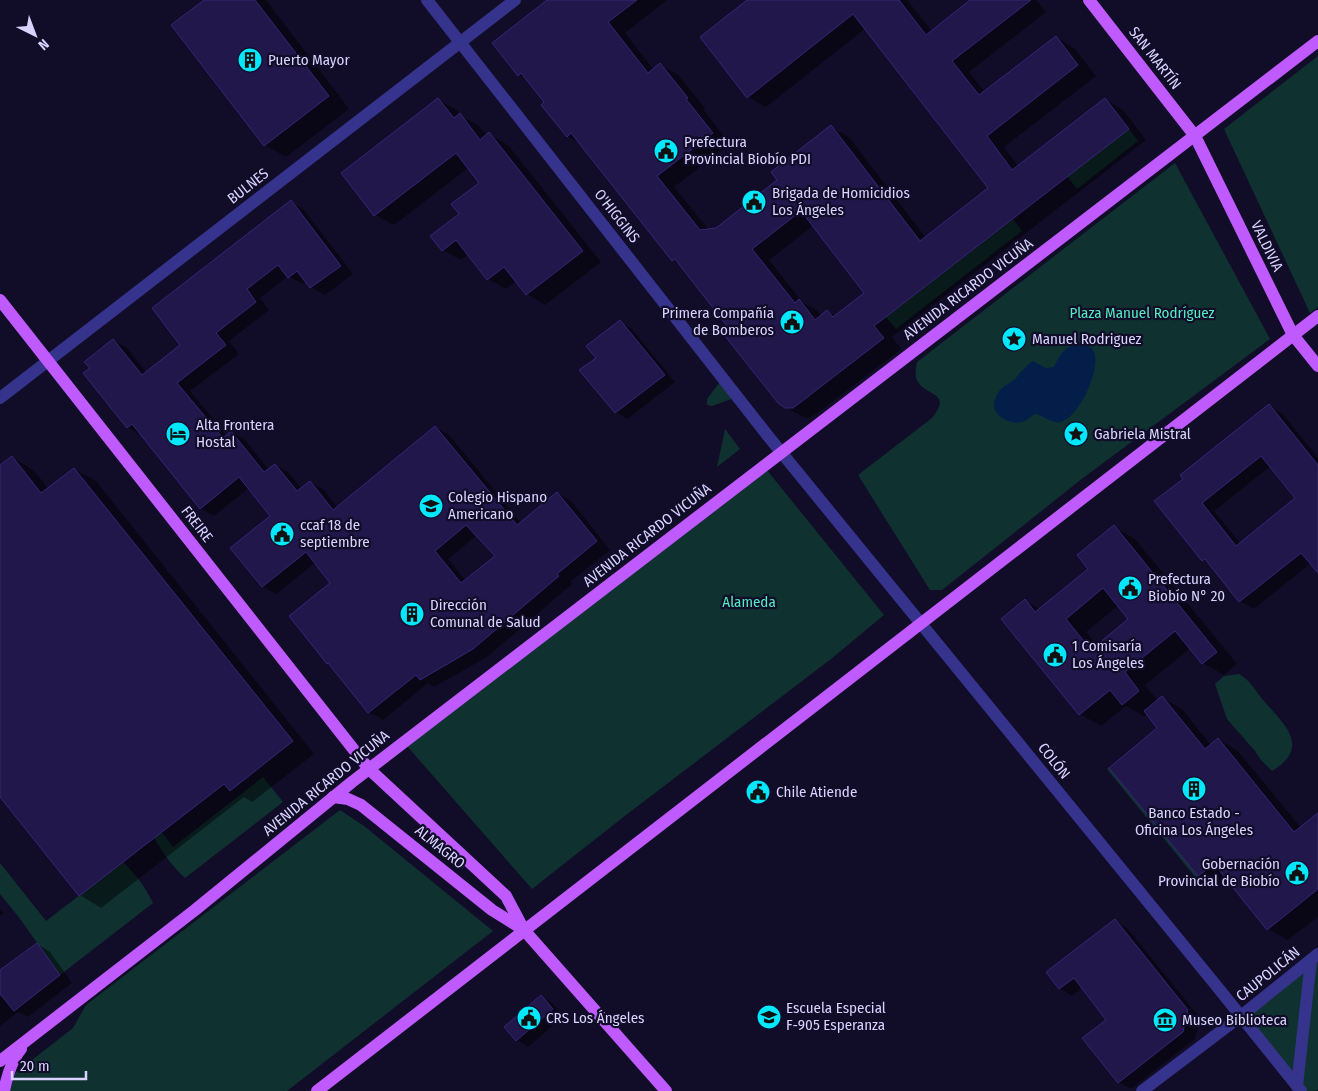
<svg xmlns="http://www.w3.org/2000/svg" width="1318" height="1091" font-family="'Fira Sans Condensed',sans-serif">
  <rect width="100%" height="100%" fill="#110d28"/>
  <g fill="#0f3230">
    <path d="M1318 56V307L1310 313 1224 129Z"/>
    <path d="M1129 129 1138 141 1077 189 1067 176Z"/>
    <path d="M1175 163 1270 339 1083 478 942 590H930L858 475 932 418C953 392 926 396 918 382 914 377 916 368 917 362Z"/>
    <path d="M1013 219 1022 231 896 329 886 317Z"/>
    <path d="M723 378 737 397 712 406 707 405V399Z"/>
    <path d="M725 429 740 449 717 467Z"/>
    <path d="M766 469 884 615 831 659 626 815 532 889 407 746Z"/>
    <path d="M1239 674C1250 680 1255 690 1263 700 1284 724 1312 747 1272 771L1261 760 1255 751 1227 719 1215 684 1224 676Z"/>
    <path d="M1109 767 1198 876 1196 878 1107 769Z"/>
    <path d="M263 777 283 802 185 878C172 866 163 853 154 838L162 832 173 847Z"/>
    <path d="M340 810 364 826 493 931 287 1091H7L9 1078 73 1028 86 1005Z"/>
    <path d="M123 862C137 876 144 885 153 903L60 975 18 916 0 894V863L46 921Z"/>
    <path d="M1318 958V1089L1316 1091H1304L1246 1017Z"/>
  </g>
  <path fill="#051e49" d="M1080 343C1085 344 1090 346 1093 350 1103 366 1079 419 1060 422 1052 424 1043 415 1035 414 1031 416 1027 421 1022 422 1011 425 992 416 994 403 995 398 998 392 1001 389 1005 385 1010 383 1014 380 1020 373 1025 366 1033 361L1046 368 1054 367C1061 353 1064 347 1080 343Z"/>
  <g fill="#0007" fill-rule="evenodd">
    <path d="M206 0H266L349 109 286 157 265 145Z"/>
    <path d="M549 0H667L625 33 654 70 660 65 678 75 705 108 703 109 730 144 674 187 709 230 716 229 779 181 831 127 849 137 926 238 990 188 866 28 766 107 748 97 749 0H907L932 31 973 0H1036L1046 12 969 72 985 92 1056 37 1074 48 1096 76 1004 147 1018 166 1105 99 1123 110 1146 140 892 337 901 349 815 415 808 418 804 417 785 407 733 331 681 265 673 260 582 145 567 136 546 102 529 81 519 75ZM814 225 866 294 836 316 827 311 821 316 818 311 803 303 769 260Z"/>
    <path d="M438 100 457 110 460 115 479 126 487 136 489 134 508 145 601 262 545 305 527 294 517 281 506 289 488 279 469 254 461 260 443 250 461 214 481 184 468 168 394 225 375 215Z"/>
    <path d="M291 202 304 210 353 274 325 295 311 287 307 281 303 284 288 276 260 298 269 310 229 341 239 354 190 391 227 436 231 432 245 440 269 470 275 465 289 473 302 489 310 482 324 490 338 508 435 427 449 435 521 523 557 493 571 501 610 550 570 582 572 584 487 657 434 687 428 683 383 720 369 712 332 583 316 562 276 594 262 586 271 516 249 488 214 516 200 508 141 435 127 427 92 368 113 340 127 348 147 373 182 345ZM477 535 497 556 466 581 448 559Z"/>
    <path d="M620 322 631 328 675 382 627 419 616 412 597 358Z"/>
    <path d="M1269 406 1283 414 1318 458V572L1311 563 1254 609 1240 601 1211 564 1203 560 1185 479ZM1271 466 1296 498 1241 544 1214 511Z"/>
    <path d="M12 457 33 470 49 489 74 469 96 481 314 754 252 802 244 797 101 908 80 895 0 795V467Z"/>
    <path d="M1114 527 1135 539 1237 664 1224 675 1203 663 1191 648 1145 685 1158 701 1162 698 1182 709 1211 745 1218 739 1238 751 1301 828 1318 814V917L1288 940 1268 929 1228 880 1219 887 1199 875 1159 728 1147 714 1144 716 1126 706 1101 726 1080 714 1025 601 1040 609 1089 569ZM1119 605 1130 620 1098 646 1086 632Z"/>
    <path d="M0 909 4 913 0 916Z"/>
    <path d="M1115 920 1127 928 1200 1018 1195 1039 1131 1089 1118 1082 1108 1020 1083 987 1072 996 1060 988Z"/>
    <path d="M37 944 50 952 72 983 28 1017 18 1012 0 1026V972Z"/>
    <path d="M541 996 552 1003 564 1016 528 1047 517 1040 506 1027Z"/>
  </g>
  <g fill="#21174b" stroke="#362679" fill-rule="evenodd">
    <path d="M204 0H255L329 96 264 146 171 25Z"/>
    <path d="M547 0H637L608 22 648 73 660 63 688 98 686 99 713 133 657 176 700 230 716 228 777 180 771 172 831 125 920 241 988 188 853 14 747 98 700 37 747 0H899L926 35 970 0H1031L952 61 979 95 1056 36 1078 65 987 136 1012 170 1105 98 1129 129 874 326 884 338 797 405 793 408H785L778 403 725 336 731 331 675 259 672 261 571 133 567 137 541 105 544 102 521 73 518 76 492 43ZM801 211 864 293 833 317 827 310 815 320 799 299 795 303 752 249Z"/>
    <path d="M438 98 454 118 460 113 480 140 489 132 583 251 526 295 504 267 487 280 456 240 442 251 430 236 459 214 451 204 479 183 456 153 374 216 341 173Z"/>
    <path d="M291 200 341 266 310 288 297 271 288 278 278 265 247 289 256 302 216 333 226 345 177 383 223 438 231 431 264 472 275 464 297 491 310 481 333 510 435 426 517 525 557 492 597 541 557 574 559 576 473 649 420 680 416 675 368 713 328 663 327 664 289 616 330 583 306 552 262 587 230 548 270 516 239 477 200 509 132 424 127 428 83 373 90 368 84 362 113 339 142 375 180 345 152 308ZM466 525 495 556 461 583 435 551Z"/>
    <path d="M620 320 665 375 615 413 579 370 596 358 586 346Z"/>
    <path d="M1269 404 1318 465V573L1301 553 1239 602 1205 559 1202 561 1154 501 1183 479 1180 475ZM1261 456 1295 498 1236 546 1202 503Z"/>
    <path d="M12 456 41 493 74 468 293 741 230 791 224 784 79 896 0 797V465Z"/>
    <path d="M1114 525 1217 652 1202 664 1175 631 1125 672 1139 691 1122 705 1110 690 1079 715 1001 619 1025 599 1035 612 1088 569 1077 555ZM1103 588 1128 619 1091 650 1066 619Z"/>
    <path d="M1162 696 1205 749 1218 738 1294 832 1318 813V889L1267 930 1214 864 1198 876 1109 768 1157 728 1144 711Z"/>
    <path d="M1115 919 1188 1010 1183 1032 1118 1083 1082 1038 1106 1020 1074 978 1059 989 1046 972Z"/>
    <path d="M37 943 60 975 14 1011 0 994V970Z"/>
    <path d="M541 995 553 1009 516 1041 504 1027Z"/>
  </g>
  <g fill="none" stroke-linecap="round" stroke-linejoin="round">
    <g stroke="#35338b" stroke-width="12">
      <path d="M427 0 768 436 1219 989 1301 1091"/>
      <path d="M0 398 515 0"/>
      <path d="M1297 1086 1311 960"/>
      <path d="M1142 1091 1241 1016 1318 954"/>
    </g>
    <g stroke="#bf5aff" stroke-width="12">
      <path d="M1089 0 1195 136 1293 335 1318 366"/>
      <path d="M0 300 369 769 506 896 524 930 666 1091"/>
      <path d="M333 797 348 799 361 805 492 910 524 930"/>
      <path d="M0 1061 195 910 352 782 1318 41"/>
      <path d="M4 1091C7 1076 11 1061 21 1049"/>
      <path d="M317 1091 1318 316"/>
    </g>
  </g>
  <defs>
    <symbol id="building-disc" viewBox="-11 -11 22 22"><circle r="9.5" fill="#00e8fe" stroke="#110d28"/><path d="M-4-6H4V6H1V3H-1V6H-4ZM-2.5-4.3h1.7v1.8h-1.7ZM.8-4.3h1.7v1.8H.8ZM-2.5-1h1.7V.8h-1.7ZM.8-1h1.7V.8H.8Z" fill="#111"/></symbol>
    <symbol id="civic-disc" viewBox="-11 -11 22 22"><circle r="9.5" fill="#00e8fe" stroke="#110d28"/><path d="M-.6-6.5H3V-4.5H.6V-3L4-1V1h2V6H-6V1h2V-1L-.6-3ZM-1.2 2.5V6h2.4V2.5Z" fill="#111"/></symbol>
    <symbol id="sight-disc" viewBox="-11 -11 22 22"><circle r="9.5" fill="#00e8fe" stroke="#110d28"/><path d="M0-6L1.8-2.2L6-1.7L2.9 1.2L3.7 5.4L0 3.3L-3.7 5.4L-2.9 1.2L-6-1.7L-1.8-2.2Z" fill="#111"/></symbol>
    <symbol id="hotel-disc" viewBox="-11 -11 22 22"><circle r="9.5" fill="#00e8fe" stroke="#110d28"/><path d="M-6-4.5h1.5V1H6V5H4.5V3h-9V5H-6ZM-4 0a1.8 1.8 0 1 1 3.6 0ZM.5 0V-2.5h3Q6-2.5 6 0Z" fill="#111"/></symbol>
    <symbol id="school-disc" viewBox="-11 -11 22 22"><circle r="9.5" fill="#00e8fe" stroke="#110d28"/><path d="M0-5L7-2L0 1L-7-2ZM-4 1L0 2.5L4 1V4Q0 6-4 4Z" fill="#111"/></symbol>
    <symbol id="museum-disc" viewBox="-11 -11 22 22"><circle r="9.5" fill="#00e8fe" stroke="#110d28"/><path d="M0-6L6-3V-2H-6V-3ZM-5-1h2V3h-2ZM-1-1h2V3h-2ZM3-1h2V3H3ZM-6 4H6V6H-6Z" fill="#111"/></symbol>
  </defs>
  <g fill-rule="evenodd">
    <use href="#building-disc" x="236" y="46" width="28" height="28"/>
    <use href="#civic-disc" x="652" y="137" width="28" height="28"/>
    <use href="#civic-disc" x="740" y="188" width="28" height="28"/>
    <use href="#civic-disc" x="778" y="308" width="28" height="28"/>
    <use href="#sight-disc" x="1000" y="325" width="28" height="28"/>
    <use href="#hotel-disc" x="164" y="420" width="28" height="28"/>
    <use href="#sight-disc" x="1062" y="420" width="28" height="28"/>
    <use href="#school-disc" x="417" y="492" width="28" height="28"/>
    <use href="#civic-disc" x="268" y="520" width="28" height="28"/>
    <use href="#civic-disc" x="1116" y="574" width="28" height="28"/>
    <use href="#building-disc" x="398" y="600" width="28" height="28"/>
    <use href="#civic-disc" x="1041" y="641" width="28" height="28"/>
    <use href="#building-disc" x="1180" y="775" width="28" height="28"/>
    <use href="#civic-disc" x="744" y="778" width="28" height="28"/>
    <use href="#civic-disc" x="1283" y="859" width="28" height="28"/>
    <use href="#school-disc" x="755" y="1003" width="28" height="28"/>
    <use href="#civic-disc" x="515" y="1004" width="28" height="28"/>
    <use href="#museum-disc" x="1151" y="1006" width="28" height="28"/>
  </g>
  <g text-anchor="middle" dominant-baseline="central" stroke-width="4.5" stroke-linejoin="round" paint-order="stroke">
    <g font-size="15" fill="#d8d3ff" stroke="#110d28">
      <text transform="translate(1155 58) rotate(52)">SAN MARTÍN</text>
      <text transform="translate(248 186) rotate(-38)">BULNES</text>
      <text transform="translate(617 216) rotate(52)">O'HIGGINS</text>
      <text transform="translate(1267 246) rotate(64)">VALDIVIA</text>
      <text transform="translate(968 289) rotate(-37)">AVENIDA RICARDO VICUÑA</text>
      <text transform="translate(197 524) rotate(52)">FREIRE</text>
      <text transform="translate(647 535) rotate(-38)">AVENIDA RICARDO VICUÑA</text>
      <text transform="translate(1054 761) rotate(51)">COLÓN</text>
      <text transform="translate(326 783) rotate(-39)">AVENIDA RICARDO VICUÑA</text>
      <text transform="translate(440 847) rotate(39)">ALMAGRO</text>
      <text transform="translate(1268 974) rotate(-39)">CAUPOLICÁN</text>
    </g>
    <g font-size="15" fill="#d8d3ff" stroke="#110d28" text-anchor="start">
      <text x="268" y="60">Puerto Mayor</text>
      <text x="684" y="142">Prefectura<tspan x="684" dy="17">Provincial Biobío PDI</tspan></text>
      <text x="772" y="193">Brigada de Homicidios<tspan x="772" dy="17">Los Ángeles</tspan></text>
      <text x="774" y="313" text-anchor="end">Primera Compañía<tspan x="774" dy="17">de Bomberos</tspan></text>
      <text x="1032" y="339">Manuel Rodriguez</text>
      <text x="196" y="425">Alta Frontera<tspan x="196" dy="17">Hostal</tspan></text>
      <text x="1094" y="434">Gabriela Mistral</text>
      <text x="448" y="497">Colegio Hispano<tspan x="448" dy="17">Americano</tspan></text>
      <text x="300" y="525">ccaf 18 de<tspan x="300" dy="17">septiembre</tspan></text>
      <text x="1148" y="579">Prefectura<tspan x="1148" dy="17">Biobío N° 20</tspan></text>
      <text x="430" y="605">Dirección<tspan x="430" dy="17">Comunal de Salud</tspan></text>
      <text x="1072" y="646">1 Comisaría<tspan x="1072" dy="17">Los Ángeles</tspan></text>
      <text x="776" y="792">Chile Atiende</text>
      <text x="1194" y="813" text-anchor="middle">Banco Estado -<tspan x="1194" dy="17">Oficina Los Ángeles</tspan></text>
      <text x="1280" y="864" text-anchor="end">Gobernación<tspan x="1280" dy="17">Provincial de Biobío</tspan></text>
      <text x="786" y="1008">Escuela Especial<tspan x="786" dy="17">F-905 Esperanza</tspan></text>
      <text x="546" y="1018">CRS Los Ángeles</text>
      <text x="1182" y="1020">Museo Biblioteca</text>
    </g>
    <g font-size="15" fill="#52ecc3" stroke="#110d28">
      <text x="1142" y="313">Plaza Manuel Rodríguez</text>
      <text x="749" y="602">Alameda</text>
    </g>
  </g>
  <g transform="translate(35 35) rotate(138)" stroke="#110d28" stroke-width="4" paint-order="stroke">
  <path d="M0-4L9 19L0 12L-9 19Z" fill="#d8d3ff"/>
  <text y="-8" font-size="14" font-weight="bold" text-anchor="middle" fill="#d8d3ff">N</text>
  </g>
  <path d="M12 1071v8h74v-8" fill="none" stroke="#d8d3ff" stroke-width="2.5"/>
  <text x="20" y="1071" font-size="15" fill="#d8d3ff" stroke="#110d28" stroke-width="4" paint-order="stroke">20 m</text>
</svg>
